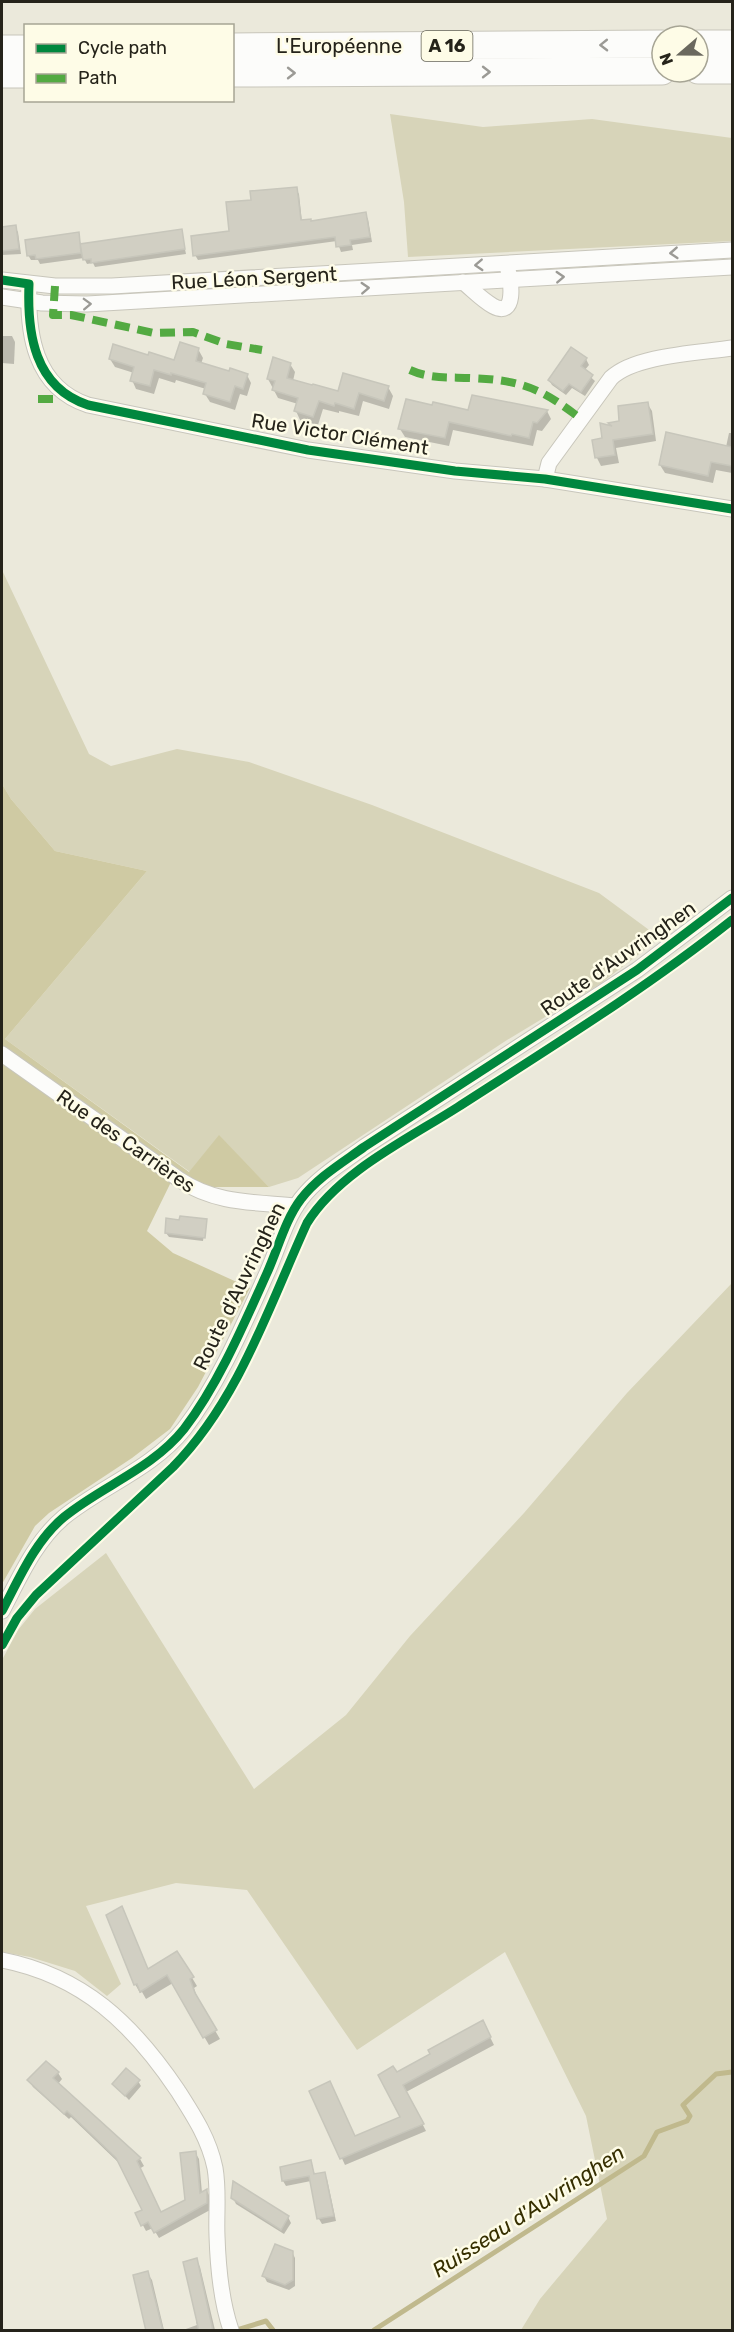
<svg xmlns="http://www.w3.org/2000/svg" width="734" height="2332" font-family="Rubik,sans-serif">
  <rect width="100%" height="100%" fill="#ebe9db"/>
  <g fill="#d7d4b9">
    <path d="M390 114 483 127 592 119 732 138V241L408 257 404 202Z"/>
    <path d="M2 570 89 754 111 766 177 749 249 762 372 805 599 893 660 938 600 984 507 1040 298 1178 269 1187 219 1136 190 1172 5 1039 147 871 55 851 11 799 2 784Z"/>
    <path d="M732 1283V2330H521L540 2299 607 2219 586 2116 505 1952 357 2050 247 1890 176 1883 86 1906 121 1984 107 1996 75 1971 30 1957 2 1952V1660L18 1630 35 1609 106 1553 254 1789 346 1715 410 1636 524 1513 627 1393Z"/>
  </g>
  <path fill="#cfcaa3" d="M2 784 11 799 55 851 147 871 5 1039 189 1172 219 1135 269 1187H204L171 1182 147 1231 173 1253 250 1288 198 1387 170 1429 132 1458 49 1513 35 1526 2 1584Z"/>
  <g fill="#0003">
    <path d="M296 189 299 194 302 222 311 223 365 214 368 219 372 242 352 245 353 250 341 252 337 241 198 260 195 255 231 232 253 201Z"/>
    <path d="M15 227 18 232 21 254 2 255V229Z"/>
    <path d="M181 230 186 254 95 267 93 263 87 264 84 258 40 264 38 260H31L28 255 78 234 81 245Z"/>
    <path d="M2 336H12L15 342 14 364 2 363Z"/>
    <path d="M198 349 203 358 201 364 230 373 247 375 251 383 247 396 240 394 235 410 210 402 205 394 206 389 176 380 175 383 159 378 154 394 136 389 132 380 134 373 115 367 110 359 148 356 175 362Z"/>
    <path d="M586 359 589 365 584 371 595 381 585 396 572 388 566 395 552 385 549 380Z"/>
    <path d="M290 364 295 372 293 381 339 393 388 387 393 396 389 409 363 401 359 416 339 411V413L323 409 318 425 300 420 296 411 298 404 278 398 268 379Z"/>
    <path d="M647 403 652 411 656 441 616 448 619 463 601 466 597 458 594 441 603 439 612 427 610 424 621 422Z"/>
    <path d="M433 406 469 412 547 411 551 419 542 431 537 430 533 446 453 430 449 446 405 437 400 429Z"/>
    <path d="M729 433H732V473L716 470 713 483 665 473 660 465 726 447Z"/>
    <path d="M206 1220 203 1241 169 1237 166 1233 180 1222Z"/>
    <path d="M122 1908 148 1970 177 1953 197 1986 194 1988 199 2003 220 2039 209 2045 173 1983 146 1999 142 1992 140 1993 135 1984Z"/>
    <path d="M486 2029 494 2045 406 2092 426 2131 345 2165 311 2091 355 2138 402 2117 396 2074Z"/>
    <path d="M58 2073 62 2079 58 2084 140 2159 144 2166 139 2169 161 2214 187 2201 195 2152 199 2159 202 2193 207 2191 210 2197V2210L159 2238 153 2228 146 2231 137 2214 144 2210 120 2164 71 2117 69 2119 33 2087 29 2081Z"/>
    <path d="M138 2081 141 2086 129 2100 114 2084Z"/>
    <path d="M311 2162 315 2175 324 2173 327 2179 336 2221 322 2224 319 2219 311 2181 286 2186 283 2181Z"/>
    <path d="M233 2198 288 2217 291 2223 284 2234 236 2204Z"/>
    <path d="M292 2252 295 2258V2286L289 2290 267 2282 264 2276Z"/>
    <path d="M196 2259 200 2267 215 2330H183L197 2325 196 2322 198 2321Z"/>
    <path d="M147 2273 152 2280 164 2330H149Z"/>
  </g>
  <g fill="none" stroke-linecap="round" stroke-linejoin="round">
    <g stroke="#c0b98d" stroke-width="5">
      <path d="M237 2330 266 2321 273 2330"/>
      <path d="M374 2330 644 2156 657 2132 687 2121 690 2116 683 2105 716 2074 732 2072"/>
    </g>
  </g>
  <g fill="#d1cfc3" stroke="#c7c6bb" stroke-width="1.5">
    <path d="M297 187 301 220 311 219V221L366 212 370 237 350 240 351 245 336 247 335 237 193 256 191 236 229 231 226 202 251 200 250 191Z"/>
    <path d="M16 225 19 249 2 251V227Z"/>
    <path d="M182 229 185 249 91 263V259L83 260 80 244Z"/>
    <path d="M79 232 81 253 36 259 35 255 27 256 25 240Z"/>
    <path d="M180 342 199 348 196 361 229 371 230 368 248 374 243 389 235 386 230 402 203 394 206 383 171 373V375L154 370 150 386 130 381 134 367 109 359 113 344 148 355 149 352 174 360Z"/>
    <path d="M571 347 587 358 581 366 593 375 581 392 569 384 563 391 548 380Z"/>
    <path d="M273 357 291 363 287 378 312 385 313 384 338 391 343 373 389 386 384 401 359 393 354 409 335 403 334 406 319 401 313 417 294 411 298 398 272 390 275 381 267 379Z"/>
    <path d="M472 395 548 410 537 423 533 422 529 438 512 434 511 436 449 422 445 438 398 429 406 399 432 405 433 402 468 410Z"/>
    <path d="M648 402 653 434 613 440 615 455 595 458 592 440 602 438 600 423 612 426 608 423 619 421 618 406Z"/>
    <path d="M666 432 732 447V466L711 462 708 476 659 465Z"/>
    <path d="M180 1216 207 1219 205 1238 165 1233 166 1218 179 1220Z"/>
    <path d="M122 1906 148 1969 177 1951 194 1977 190 1979 195 1993 217 2030 203 2038 167 1975 140 1992 137 1984 134 1985 106 1915Z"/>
    <path d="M483 2020 491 2037 403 2085 424 2124 340 2159 309 2091 330 2081 355 2136 400 2117 378 2075 393 2066 397 2072 430 2054 428 2050Z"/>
    <path d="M46 2061 59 2072 53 2078 141 2158 137 2161 161 2212 185 2200 180 2153 196 2151 200 2193 207 2189V2203L154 2233 148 2222 141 2226 135 2213 142 2210 116 2158 67 2111 64 2114 27 2080Z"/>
    <path d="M126 2068 140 2080 125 2096 112 2084Z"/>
    <path d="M311 2160 314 2174 325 2172 334 2216 317 2219 309 2176 282 2181 280 2167Z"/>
    <path d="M233 2181 289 2216 281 2230 231 2198Z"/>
    <path d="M275 2244 293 2251V2280L285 2285 262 2276Z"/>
    <path d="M197 2258 213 2331H199L183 2262Z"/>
    <path d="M148 2271 163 2331H146L133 2275Z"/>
  </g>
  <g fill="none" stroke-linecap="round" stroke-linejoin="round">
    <defs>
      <g id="street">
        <path d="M2 280 55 286H112L732 250"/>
        <path d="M463 282C473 290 482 300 493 306 517 319 511 280 508 270"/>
        <path d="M29 284C27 333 34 387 88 405L308 450 455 471 545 479 732 509"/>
        <path d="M2 297 42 303 87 304 732 267"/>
        <path d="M545 479 549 463 611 378C635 355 699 353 732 348"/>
        <path d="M2 1054 180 1180C216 1204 254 1202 296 1206"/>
        <path d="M2 1611C19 1579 35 1541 64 1517 102 1486 152 1469 184 1429 218 1385 244 1324 267 1273 278 1249 285 1220 301 1199 318 1177 342 1163 364 1147L637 970 732 898"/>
        <path d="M2 1960C83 1976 133 2024 178 2091 194 2116 209 2139 215 2168 219 2191 216 2214 217 2236 218 2268 221 2301 231 2330"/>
      </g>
      <g id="highway">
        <path d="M698 44H732"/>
        <path d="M232 47 662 44"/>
        <path d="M2 49H26"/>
        <path d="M698 70H732"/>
        <path d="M232 73 662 71"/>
        <path d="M2 74H26"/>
      </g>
    </defs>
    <use href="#street" stroke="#c8c6bb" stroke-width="17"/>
    <use href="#highway" stroke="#c8c6bb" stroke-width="29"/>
    <use href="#street" stroke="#fcfcfa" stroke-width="15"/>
    <use href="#highway" stroke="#fcfcfa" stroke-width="27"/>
    <g stroke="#53aa42" stroke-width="8" stroke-dasharray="15 8" stroke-linecap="butt">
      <path d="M55 286 53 315H71L154 333 193 332 226 344 262 350"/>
      <path d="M410 370C430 379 449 377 470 378 521 380 541 388 581 419"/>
      <path d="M38 399H53L64 393"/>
    </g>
    <defs>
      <g id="cycleway">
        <path d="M2 280 29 284C27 333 34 387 88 405L308 450 455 471 545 479 732 509"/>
        <path d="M2 1611C19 1579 35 1541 64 1517 102 1486 152 1469 184 1429 218 1385 244 1324 267 1273 278 1249 285 1220 301 1199 318 1177 342 1163 364 1147L637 970 732 898"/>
        <path d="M2 1645 17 1618 36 1595 173 1467C239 1400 269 1306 307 1223 339 1172 408 1139 458 1107 551 1047 645 989 732 920"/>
      </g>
    </defs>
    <use href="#cycleway" stroke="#fefce7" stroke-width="13"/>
    <use href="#cycleway" stroke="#00873e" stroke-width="9"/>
  </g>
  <defs><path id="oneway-chevron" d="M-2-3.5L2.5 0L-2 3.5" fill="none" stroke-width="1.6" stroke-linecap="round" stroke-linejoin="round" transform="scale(1.5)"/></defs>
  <g stroke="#9b9a95">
    <use href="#oneway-chevron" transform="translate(604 45) rotate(179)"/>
    <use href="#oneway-chevron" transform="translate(486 72)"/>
    <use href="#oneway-chevron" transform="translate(291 73)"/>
    <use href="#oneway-chevron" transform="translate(674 253) rotate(176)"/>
    <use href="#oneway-chevron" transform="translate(479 265) rotate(177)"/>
    <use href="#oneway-chevron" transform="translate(560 277) rotate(-3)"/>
    <use href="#oneway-chevron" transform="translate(365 288) rotate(-3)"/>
    <use href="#oneway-chevron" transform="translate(87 304) rotate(-2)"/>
  </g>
  <g text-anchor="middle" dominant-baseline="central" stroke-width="5" stroke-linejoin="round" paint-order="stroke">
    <rect fill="#fefce7" stroke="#666458" stroke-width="1.5" x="421.5" y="31" width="51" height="30" rx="4.5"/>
    <g font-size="18" font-weight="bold" fill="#25231a">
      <text x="447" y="46">A 16</text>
    </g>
    <g font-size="20" fill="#25231a" stroke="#fefce7">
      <text x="339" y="46">L'Européenne</text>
      <text transform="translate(254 278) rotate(-3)">Rue Léon Sergent</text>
      <text transform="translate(340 434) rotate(9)">Rue Victor Clément</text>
      <text transform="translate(618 958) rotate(-35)">Route d'Auvringhen</text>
      <text transform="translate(126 1141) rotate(35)">Rue des Carrières</text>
      <text transform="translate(239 1286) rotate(-64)">Route d'Auvringhen</text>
    </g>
    <g font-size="21" font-style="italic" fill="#362f00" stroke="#fefce7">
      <text transform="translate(528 2211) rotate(-33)">Ruisseau d'Auvringhen</text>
    </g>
  </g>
  <rect width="734" height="2332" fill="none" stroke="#25231a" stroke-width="6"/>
  <rect x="24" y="24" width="210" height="78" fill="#fefce7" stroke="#a7a595" stroke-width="1.5"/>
  <rect x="36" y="44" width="30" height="9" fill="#00873e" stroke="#a7a595" stroke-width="1.5"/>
  <text x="78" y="54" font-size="18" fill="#25231a">Cycle path</text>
  <rect x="36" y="74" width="30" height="9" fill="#53aa42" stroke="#a7a595" stroke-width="1.5"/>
  <text x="78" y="84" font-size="18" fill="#25231a">Path</text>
  <g transform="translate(680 54) rotate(250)"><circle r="28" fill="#fefce7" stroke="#a7a595" stroke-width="1.5"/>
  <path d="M0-4.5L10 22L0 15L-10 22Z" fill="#6a685e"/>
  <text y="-9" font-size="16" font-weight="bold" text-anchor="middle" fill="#25231a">N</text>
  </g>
</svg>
